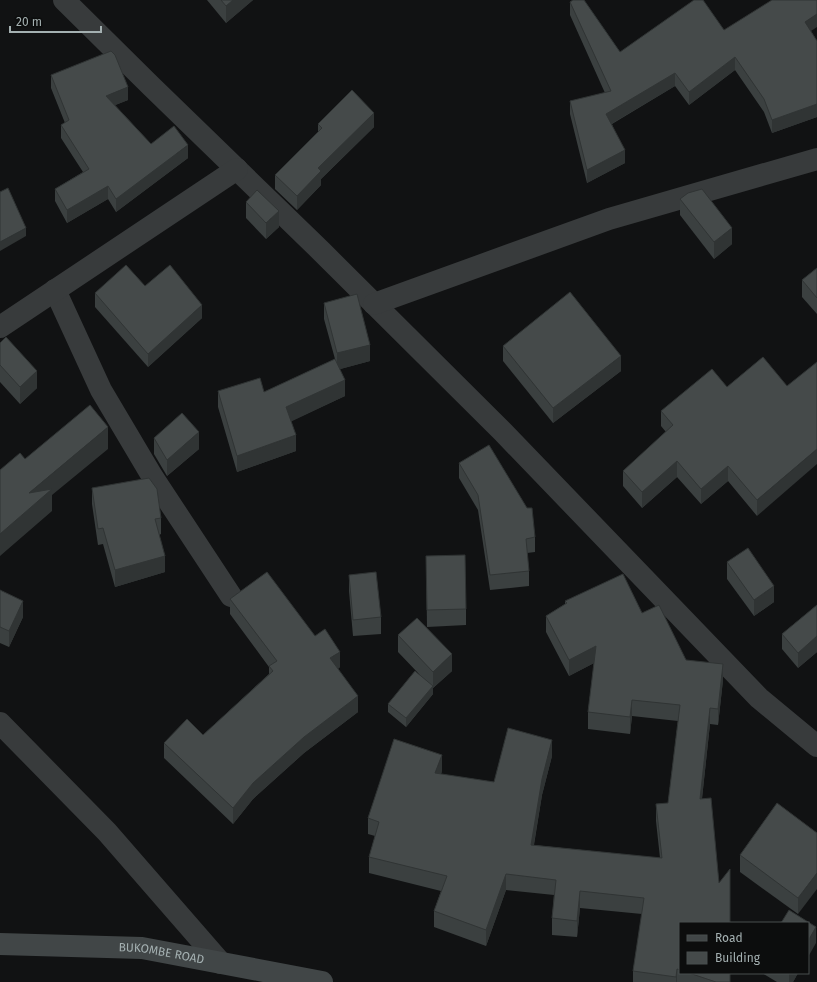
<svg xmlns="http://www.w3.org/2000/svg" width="817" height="982" font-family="'Fira Sans',sans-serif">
  <rect width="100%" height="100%" fill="#111213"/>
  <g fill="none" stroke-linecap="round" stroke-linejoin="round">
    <g stroke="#383b3c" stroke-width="22">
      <path d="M64 0 151 86 321 251 503 432 759 698 817 746"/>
      <path d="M55 290 101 390 152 476 231 596"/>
      <path d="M374 304 609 219 817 159"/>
      <path d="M0 327 237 169"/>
      <path d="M0 723 107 832 221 963"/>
    </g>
    <path stroke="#414647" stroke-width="22" id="s1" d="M0 944 142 948 322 982"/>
  </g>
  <g fill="#3b4040">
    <path d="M207 0H253L226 23Z"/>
    <path d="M570 2 620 52 724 30 811 31 817 41V117L772 133 764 112 735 70 689 105 675 86 612 124 625 163 587 183 570 114V101L605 93 570 15Z"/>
    <path d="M51 75 128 100 115 105 151 144 188 158 116 212 108 199 67 223 55 201V189L83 172 61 138V125L65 123 51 88Z"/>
    <path d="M318 124 374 127 321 179V185L297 210 275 189V175L318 133Z"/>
    <path d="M680 199 732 244 714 259 680 215Z"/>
    <path d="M246 202 279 227 266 239 246 218Z"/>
    <path d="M817 268V314L802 297V280Z"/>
    <path d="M145 286 202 318 148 367 95 307V293Z"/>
    <path d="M324 303 370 361 340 369 345 396 291 421 296 451 237 472 218 407V391L264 392 335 359 324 319Z"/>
    <path d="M0 343 37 388 20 404 0 382Z"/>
    <path d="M503 346 621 371 553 423 503 361Z"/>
    <path d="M763 357 757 516 728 481 701 504 677 477 642 508 623 486V471L666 432 661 426V411L727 387Z"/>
    <path d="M154 438 199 449 167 476 154 454Z"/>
    <path d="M459 463 535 537V552L527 553 529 571V586L490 590 478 510 459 478Z"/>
    <path d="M92 488 161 518V534L159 535 165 572 115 587 103 544 98 545 92 504Z"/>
    <path d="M426 556 466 609V625L427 627Z"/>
    <path d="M727 562 774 602 754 616 727 579Z"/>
    <path d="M349 575 381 617V634L353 636 349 591Z"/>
    <path d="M0 590 23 617 9 647 0 643Z"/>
    <path d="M230 599 315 636 340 667 338 669 358 712 304 753 253 799 233 824 164 758V743L203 735 269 674V667L230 614Z"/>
    <path d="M565 601 642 613 686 660 723 680 718 725 710 724 702 799 719 883 730 923H680V973H730V982H633V971L642 914 580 908 577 937 552 935V918L554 895 506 890 486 946 434 927V911L441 891 369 873V857L375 836 368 834V818L442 771 441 774 494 782 552 756 542 795 534 845 660 858 656 821V804L668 803 678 721 632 716 630 734 588 729V712L594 663 569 676 546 632V616L565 604Z"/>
    <path d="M817 605V652L798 668 782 649V634Z"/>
    <path d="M398 635 452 671 433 688V694L406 727 388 712V704L420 675 398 652Z"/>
    <path d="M817 833 798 914 740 872V855Z"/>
    <path d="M762 973H798L793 982H777Z"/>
  </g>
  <g fill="#303434">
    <path d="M233 0H253L226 23V6Z"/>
    <path d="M817 14V27L805 35V22Z"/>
    <path d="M735 57V70L689 105V92Z"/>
    <path d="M675 73V86L606 127V114Z"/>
    <path d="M128 87V100L106 109V96Z"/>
    <path d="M817 104V117L772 133V120Z"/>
    <path d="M374 113V127L321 179V185L297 210V196L318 168Z"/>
    <path d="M188 145V158L116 212V199Z"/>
    <path d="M625 150V163L587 183V170Z"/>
    <path d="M108 186V199L67 223V210Z"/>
    <path d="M279 211V227L266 239V223Z"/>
    <path d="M26 228V236L0 251V242Z"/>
    <path d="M732 228V244L714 259V242Z"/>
    <path d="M202 305V318L148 367V354Z"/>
    <path d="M370 345V361L337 370V353Z"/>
    <path d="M621 356V371L553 423V408Z"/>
    <path d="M37 371V388L20 404V387Z"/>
    <path d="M345 380V396L286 424V407Z"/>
    <path d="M108 427V449L52 495V511L0 556V534L29 493Z"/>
    <path d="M199 432V449L167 476V460Z"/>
    <path d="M296 435V451L237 472V456Z"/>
    <path d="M817 449V464L757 516V500Z"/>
    <path d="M677 461V477L642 508V492Z"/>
    <path d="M728 466V481L701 504V489Z"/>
    <path d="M165 556V572L115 587V570Z"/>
    <path d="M774 586V602L754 616V600Z"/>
    <path d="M23 601V617L9 647V631Z"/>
    <path d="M817 636V652L798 668V653Z"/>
    <path d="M596 646V662L569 676V660Z"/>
    <path d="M340 652V667L330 674V658Z"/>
    <path d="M452 654V671L433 688V694L406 727V718L433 686V672Z"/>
    <path d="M723 664V680L718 725V709Z"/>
    <path d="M358 696V712L304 753 253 799 233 824V808L253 783 304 737Z"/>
    <path d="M632 700V716L630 734V717Z"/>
    <path d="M710 708V724L700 816V799Z"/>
    <path d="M552 740V756L542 795 531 861V845L542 779Z"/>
    <path d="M442 755V771L435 789V773Z"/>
    <path d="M817 873V889L798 914V898Z"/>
    <path d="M506 874V890L486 946V930Z"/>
    <path d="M580 891V908L577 937V921Z"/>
    <path d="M816 927V943L808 957V941Z"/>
    <path d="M677 969V982H676V977Z"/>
    <path d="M789 973H798L793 982H789Z"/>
  </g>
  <g fill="#454a4a" stroke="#303434">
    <path d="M221 0H233L226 6Z"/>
    <path d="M573 0H584L620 52 694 0H703L724 30 772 0H817V14L805 22 817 41V104L772 120 764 99 735 57 689 92 675 73 606 114 625 150 587 170 570 101 611 91 570 2Z"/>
    <path d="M111 51 115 55 128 87 106 96 151 144 174 126 188 145 116 199 108 186 67 210 55 189 89 169 61 125 69 120 51 75Z"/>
    <path d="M352 90 374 113 318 168 321 171 297 196 275 175 322 128 318 124Z"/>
    <path d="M8 188 26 228 0 242V192Z"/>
    <path d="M702 189 732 228 714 242 680 199 688 193Z"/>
    <path d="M257 190 279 211 266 223 246 202Z"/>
    <path d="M126 265 145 286 170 265 202 305 148 354 95 293Z"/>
    <path d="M817 268V298L802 280Z"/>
    <path d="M570 292 621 356 553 408 503 346Z"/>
    <path d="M357 294 370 345 337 353 324 303Z"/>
    <path d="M6 337 37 371 20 387 0 365V343Z"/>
    <path d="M763 357 787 386 817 362V449L757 500 728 466 701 489 677 461 642 492 623 471 673 425 661 411 712 369 727 387Z"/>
    <path d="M335 359 345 380 286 407 296 435 237 456 218 391 260 378 264 392Z"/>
    <path d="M90 405 108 427 29 493 52 489 0 534V470L20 453 25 459Z"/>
    <path d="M182 413 199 432 167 460 154 438Z"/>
    <path d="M489 445 527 508H532L535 537 526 539 529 571 490 575 478 495 459 463Z"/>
    <path d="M149 478 157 489 161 518 155 519 165 556 115 570 103 528 98 529 92 488Z"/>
    <path d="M748 548 774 586 754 600 727 562Z"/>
    <path d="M465 555 466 609 427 610 426 556Z"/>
    <path d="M267 572 315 636 325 629 340 652 330 658 358 696 304 737 253 783 233 808 164 743 187 719 203 735 273 671 269 666 277 661 230 599Z"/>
    <path d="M376 572 381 617 353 620 349 575Z"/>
    <path d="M623 574 642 613 659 605 686 660 723 664 718 709 710 708 700 799 711 798 719 883 730 869V923H680V970L677 969 676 977 633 971 644 898 580 891 577 921 552 918 556 880 506 874 486 930 434 911 447 876 369 857 379 822 368 818 394 739 442 755 435 773 494 782 508 728 552 740 542 779 531 845 662 858 656 804 668 803 680 705 632 700 630 717 588 712 596 646 569 660 546 616 567 603 565 601Z"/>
    <path d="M0 590 23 601 9 631 0 627Z"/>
    <path d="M817 605V636L798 653 782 634Z"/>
    <path d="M417 618 452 654 433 672 398 635Z"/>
    <path d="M415 671 433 686 406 718 388 704Z"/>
    <path d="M777 803 817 833V873L798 898 740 855Z"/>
    <path d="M789 910 816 927 808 941V923H781Z"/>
    <path d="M689 973H730V982H716Z"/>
  </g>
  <g text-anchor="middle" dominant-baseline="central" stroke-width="4" stroke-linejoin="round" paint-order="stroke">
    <g font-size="12" fill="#a4b0b1" stroke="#0c0d0d">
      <text stroke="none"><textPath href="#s1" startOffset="162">BUKOMBE ROAD</textPath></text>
    </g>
  </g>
  <rect x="679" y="922" width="130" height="52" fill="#0c0d0d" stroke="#494e4f"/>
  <rect x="687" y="935" width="20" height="6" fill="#414647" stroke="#494e4f"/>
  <text x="715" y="942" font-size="12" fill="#a4b0b1">Road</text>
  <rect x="687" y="952" width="20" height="12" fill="#454a4a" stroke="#494e4f"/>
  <text x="715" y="962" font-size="12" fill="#a4b0b1">Building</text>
  <path d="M10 26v6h91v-6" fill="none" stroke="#a4b0b1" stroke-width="2"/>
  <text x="16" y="26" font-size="12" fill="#a4b0b1" stroke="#0c0d0d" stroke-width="3" paint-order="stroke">20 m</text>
</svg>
